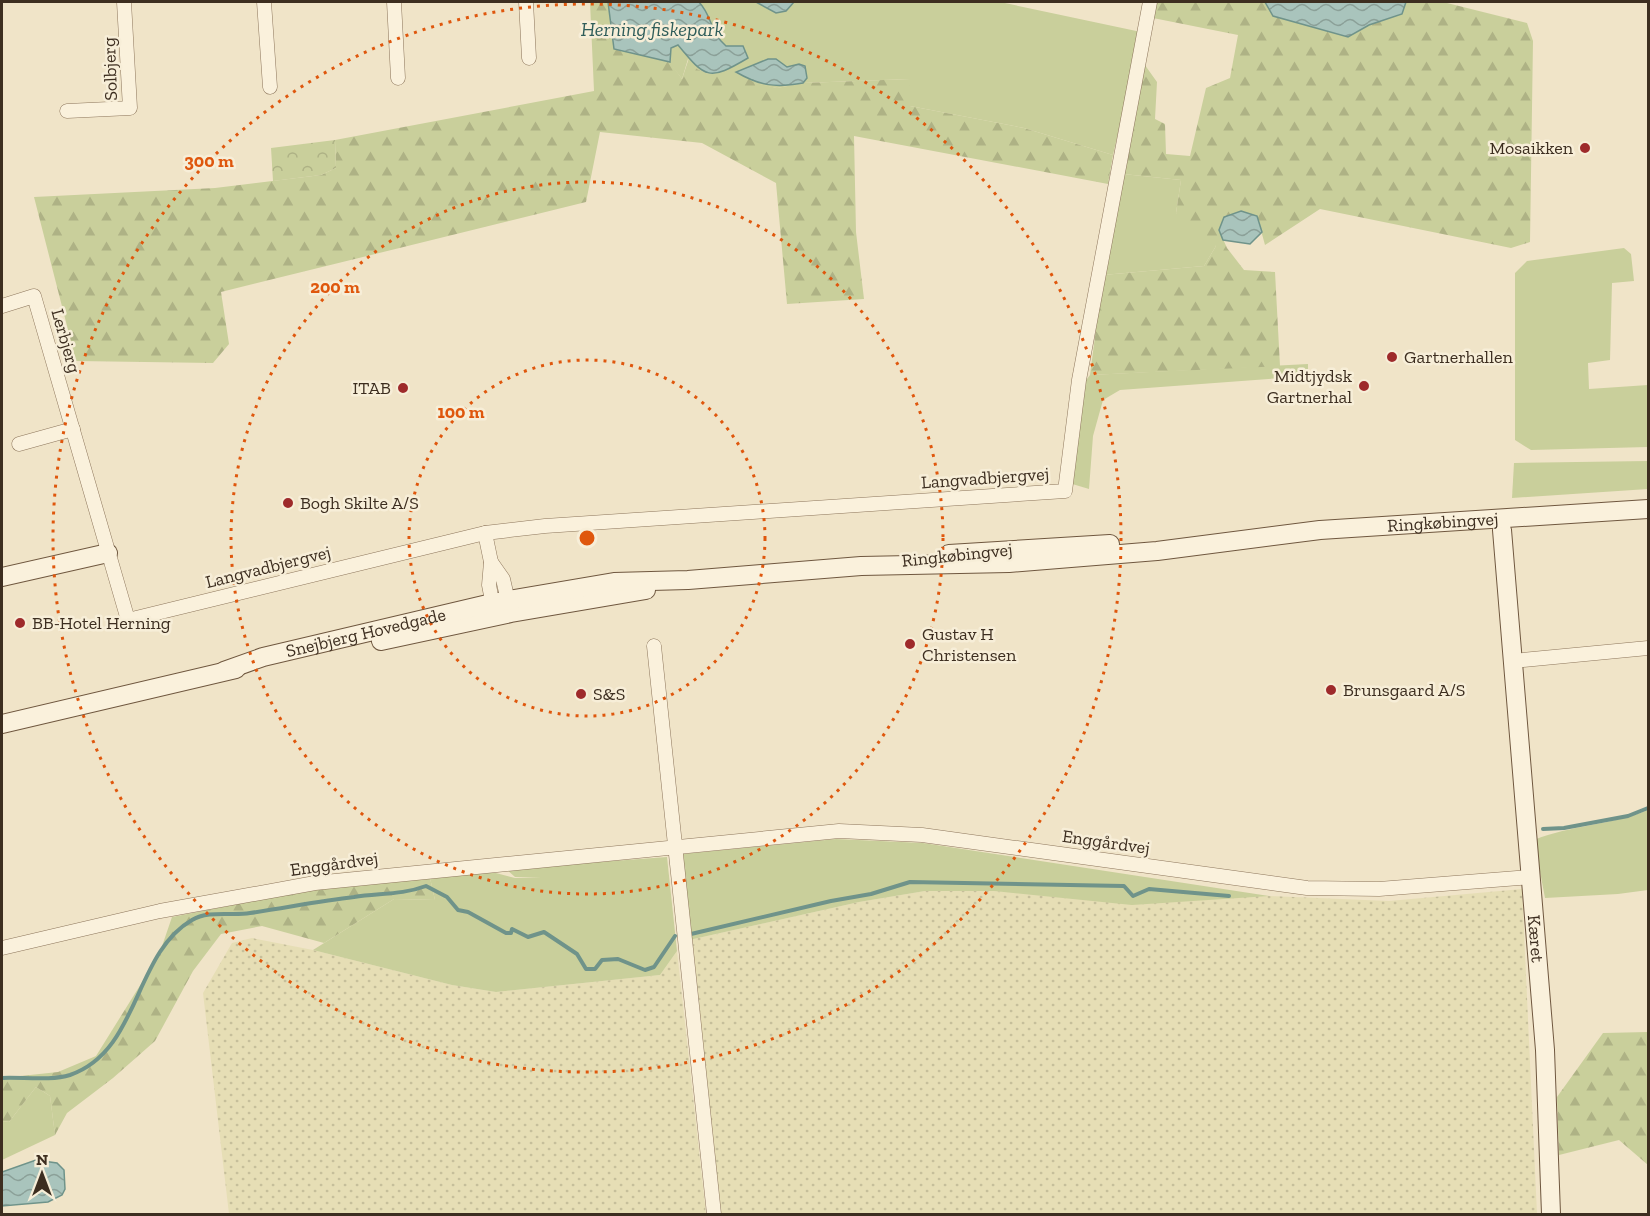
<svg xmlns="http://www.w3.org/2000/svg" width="1650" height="1216" font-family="'Zilla Slab',serif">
  <defs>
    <pattern id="farmland-dots" width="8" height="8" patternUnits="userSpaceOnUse" patternTransform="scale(1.5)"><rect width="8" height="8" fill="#e6deb5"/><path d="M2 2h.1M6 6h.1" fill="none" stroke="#c6bf9b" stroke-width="1.8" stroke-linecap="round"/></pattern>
    <pattern id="forest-firs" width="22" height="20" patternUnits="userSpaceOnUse" patternTransform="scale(1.5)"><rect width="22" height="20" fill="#c9cf9b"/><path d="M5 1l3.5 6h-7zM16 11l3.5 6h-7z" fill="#aeb285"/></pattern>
    <pattern id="park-crowns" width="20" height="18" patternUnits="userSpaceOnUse" patternTransform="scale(1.5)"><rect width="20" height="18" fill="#c9cf9b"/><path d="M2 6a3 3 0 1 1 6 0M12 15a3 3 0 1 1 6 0" fill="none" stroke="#aeb285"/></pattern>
    <pattern id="water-waves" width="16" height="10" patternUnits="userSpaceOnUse" patternTransform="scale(1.5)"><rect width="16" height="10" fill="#a9c4bc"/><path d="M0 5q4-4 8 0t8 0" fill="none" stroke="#8ba098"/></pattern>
  </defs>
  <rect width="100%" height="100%" fill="#f0e4c8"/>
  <g fill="url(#farmland-dots)">
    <path d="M1522 889 1537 1214H720L689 940 859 902 925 891H994L1062 896H1269L1389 901Z"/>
    <path d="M252 938 313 950 452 985 496 992 660 975 677 951 706 1214H229L203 993 232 943Z"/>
  </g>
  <g fill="#c9cf9b">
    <path d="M608 2H1000L1141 32 1113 155 1024 128 910 106V79L803 83 777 88 709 74 697 69 688 59 682 79 669 62 614 49Z"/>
    <path d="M1123 174 1181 180 1176 213 1216 246 1204 266 1103 275Z"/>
    <path d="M1624 248 1631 254 1634 281 1612 283 1610 360 1588 363 1589 389 1648 385V447L1531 450 1515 440V273L1527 261Z"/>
    <path d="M1308 364V376L1120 390 1103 400 1093 436 1089 489 1069 483 1083 384 1090 375Z"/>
    <path d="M1648 461V489L1512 498 1514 463Z"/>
    <path d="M1648 810V890L1618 894 1545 898 1534 840C1571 825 1612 825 1648 810Z"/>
    <path d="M836 839 923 843 1269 896 1132 905 994 891H925L859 902 689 940 683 854Z"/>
    <path d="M667 857 677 951 660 975 496 992 452 985 313 950 394 899 435 900 430 878 492 872 515 878H541L515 877 506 869Z"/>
    <path d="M36 1087 50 1096 55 1135 2 1160V1121L9 1122Z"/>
  </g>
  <g fill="url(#forest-firs)">
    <path d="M590 2H608L614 49 670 62 682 79 689 58 697 69 709 74 736 72 755 83 777 88 803 83 910 79V106L1024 128 1113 155 1108 184 854 136 856 232 864 299 787 304 776 183 702 143 600 132 586 202 221 292 229 344 213 363 76 361 34 197 215 188 321 175 336 168 335 140 594 91Z"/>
    <path d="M1156 2H1265L1273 16 1348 37 1369 25 1402 14 1406 2H1443L1527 23 1533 41 1530 242 1511 248 1320 209 1265 245 1257 216 1219 230 1227 248 1244 270 1275 272 1280 366 1090 375 1103 275 1204 266 1216 246 1188 238 1176 213 1181 180 1123 174 1142 61 1157 82 1155 119 1165 124 1166 154 1190 156 1206 88 1230 78 1238 35 1153 18Z"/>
    <path d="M430 878 435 900 394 899 324 943 262 926 221 934 193 971 155 1041 113 1078 67 1113 55 1135 50 1096 36 1087 9 1122 2 1121V1078L58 1072 96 1056 159 955 172 917 314 889Z"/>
    <path d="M1648 1032V1165L1619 1140 1559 1155 1557 1097 1603 1033Z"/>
  </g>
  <path fill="url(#park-crowns)" d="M335 140 336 168 321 175 273 181 271 148Z"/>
  <g fill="url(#water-waves)" stroke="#6f938a" stroke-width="1.5">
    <path d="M608 2H699C713 17 709 31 726 46H743L748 58C709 81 706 79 678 45L671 48 670 62 614 49Z"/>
    <path d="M756 2H794L786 11 776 13Z"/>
    <path d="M1265 2H1406L1402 14 1369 25 1348 37 1273 16Z"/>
    <path d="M768 59H776L787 67 799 64 805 66 807 78 803 83C776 88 760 86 736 72Z"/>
    <path d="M1241 211 1257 216 1262 232 1250 244 1223 240 1219 230 1224 217Z"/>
    <path d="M36 1160 57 1163 64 1170 65 1189 62 1195 48 1202 2 1206V1172Z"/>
  </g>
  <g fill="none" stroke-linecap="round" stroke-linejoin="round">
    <g stroke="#6f938a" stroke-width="4">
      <path d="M1543 829 1564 828 1628 816 1648 808"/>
      <path d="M691 934 831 901 871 894 910 882 1124 886 1133 896 1149 889 1229 896"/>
      <path d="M2 1078C22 1077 51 1081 70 1075 140 1051 133 954 192 920 208 910 232 916 250 913 285 908 319 901 354 897 379 893 402 895 426 886L447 897 458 910 468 912 506 933H511L512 929 528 937 544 932 577 954 586 969H595L602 960 618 959 645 970 654 967 675 936"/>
    </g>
    <defs>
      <g id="street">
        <path d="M264 2 270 87"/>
        <path d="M394 2 398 78"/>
        <path d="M526 2 529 58"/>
        <path d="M67 111 130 108 124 2"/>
        <path d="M2 306 34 296 128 620 485 533 545 526 1065 491 1079 380 1150 2"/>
        <path d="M19 444 73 429"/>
        <path d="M485 533 491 562 489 585 494 611"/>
        <path d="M491 562 503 579 510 610"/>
        <path d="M654 646 714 1214"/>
        <path d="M1512 661 1648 648"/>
        <path d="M2 948 160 911 315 883 839 831 922 835 1307 888 1379 889 1531 877"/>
      </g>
      <g id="secondary">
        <path id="s1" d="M1502 530 1545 1050 1551 1214"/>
        <path d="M949 554 1110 544"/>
        <path d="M2 577 108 553"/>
        <path d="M381 641 511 613 646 590"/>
        <path id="s2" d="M224 671 263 657 492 603 614 582 688 580 861 566 1009 563 1157 551 1320 530 1648 509"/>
        <path d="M2 724 236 669"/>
      </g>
    </defs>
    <use href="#street" stroke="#8d765c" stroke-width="15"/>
    <use href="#secondary" stroke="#6f573f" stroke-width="20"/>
    <use href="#street" stroke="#faf1dc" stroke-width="14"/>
    <use href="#secondary" stroke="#faf1dc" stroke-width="18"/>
  </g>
  <g fill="none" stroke="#df570d" stroke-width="3" stroke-dasharray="3 6">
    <circle cx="587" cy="538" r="178"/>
    <circle cx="587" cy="538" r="356"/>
    <circle cx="587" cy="538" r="534"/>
  </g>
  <g fill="#9e2a2b" stroke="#f7eed8" stroke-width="2">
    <circle cx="1585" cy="148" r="6"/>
    <circle cx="1392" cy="357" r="6"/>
    <circle cx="1364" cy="386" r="6"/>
    <circle cx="403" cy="388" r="6"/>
    <circle cx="288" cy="503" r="6"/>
    <circle cx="20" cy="623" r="6"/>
    <circle cx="910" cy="644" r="6"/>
    <circle cx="1331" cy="690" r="6"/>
    <circle cx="581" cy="694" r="6"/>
  </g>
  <g text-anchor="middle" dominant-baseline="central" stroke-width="5" stroke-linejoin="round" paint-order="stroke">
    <g font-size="18" fill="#3d2e20" stroke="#f7eed8">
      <text transform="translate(110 69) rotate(-92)">Solbjerg</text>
      <text transform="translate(66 341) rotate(74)">Lerbjerg</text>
      <text transform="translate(985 478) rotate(-4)">Langvadbjergvej</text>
      <text stroke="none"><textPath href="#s2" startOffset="1232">Ringkøbingvej</textPath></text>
      <text transform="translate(957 555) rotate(-6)">Ringkøbingvej</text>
      <text transform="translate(268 567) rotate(-14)">Langvadbjergvej</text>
      <text stroke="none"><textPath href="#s2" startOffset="147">Snejbjerg Hovedgade</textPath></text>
      <text transform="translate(1106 842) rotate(8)">Enggårdvej</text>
      <text transform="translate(334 864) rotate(-8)">Enggårdvej</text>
      <text stroke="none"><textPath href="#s1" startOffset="410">Kæret</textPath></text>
    </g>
    <g font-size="18" fill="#3d2e20" stroke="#f7eed8" text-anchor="start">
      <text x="1573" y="148" text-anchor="end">Mosaikken</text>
      <text x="1404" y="357">Gartnerhallen</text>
      <text x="1352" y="376" text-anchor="end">Midtjydsk<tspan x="1352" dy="21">Gartnerhal</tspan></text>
      <text x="391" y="388" text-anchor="end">ITAB</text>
      <text x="300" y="503">Bogh Skilte A/S</text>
      <text x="32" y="623">BB-Hotel Herning</text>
      <text x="922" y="634">Gustav H<tspan x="922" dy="21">Christensen</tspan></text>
      <text x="1343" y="690">Brunsgaard A/S</text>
      <text x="593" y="694">S&amp;S</text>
    </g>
    <g font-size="20" font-style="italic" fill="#2f5d5a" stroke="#f7eed8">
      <text x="652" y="29">Herning fiskepark</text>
    </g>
  </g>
  <circle cx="587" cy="538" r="9" fill="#df570d" stroke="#f7eed8" stroke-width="3"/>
  <g font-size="18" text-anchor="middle" font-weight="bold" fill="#df570d" stroke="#f7eed8" stroke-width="5" stroke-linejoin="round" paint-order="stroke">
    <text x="209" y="167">300 m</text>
    <text x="335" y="293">200 m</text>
    <text x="461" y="418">100 m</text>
  </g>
  <rect width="1650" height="1216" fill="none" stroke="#3d2e20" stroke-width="6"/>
  <g transform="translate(42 1174)" stroke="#f7eed8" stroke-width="4.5" paint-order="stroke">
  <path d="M0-4.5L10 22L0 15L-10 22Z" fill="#3d2e20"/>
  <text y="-9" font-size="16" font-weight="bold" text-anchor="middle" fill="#3d2e20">N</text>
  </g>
</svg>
